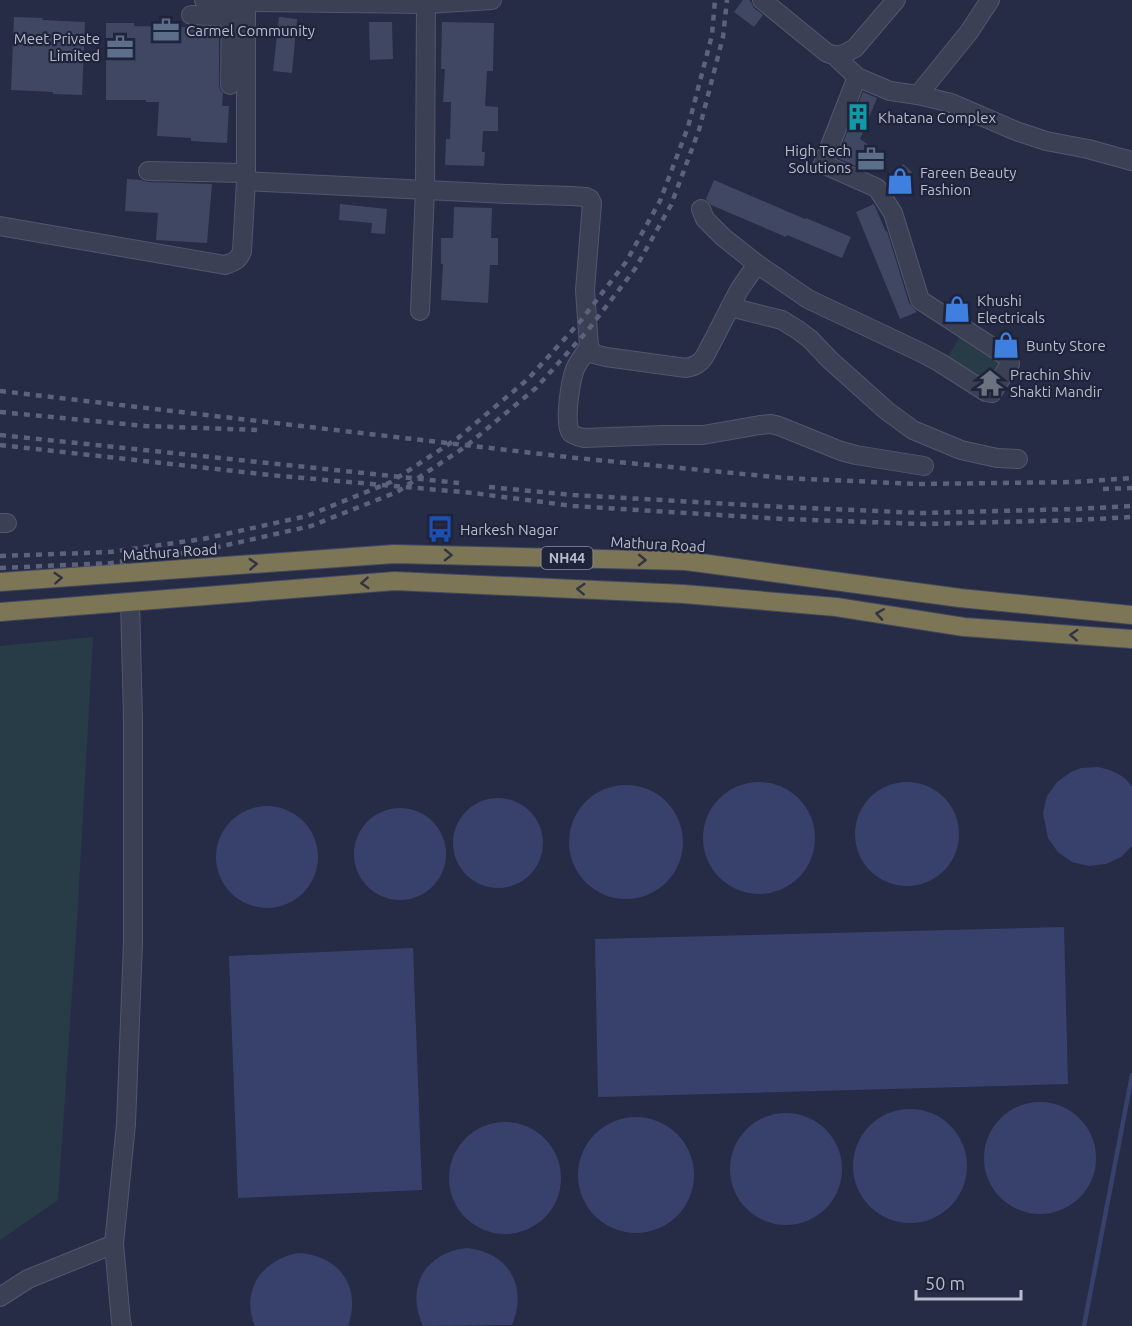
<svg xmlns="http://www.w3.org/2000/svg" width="1132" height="1326" font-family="Ubuntu,sans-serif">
  <rect width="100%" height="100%" fill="#262c46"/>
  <g fill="#283c47">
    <path d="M962 334 1003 363 990 386 943 364Z"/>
    <path d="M93 637 77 920 58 1200 0 1240V646Z"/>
  </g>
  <g fill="#37416c">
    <path d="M1098 767C1111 770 1124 774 1132 787V846L1121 857 1106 864 1089 866 1072 862 1058 852 1048 838 1043 813 1047 796 1057 782 1071 772 1081 768Z"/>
    <circle cx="907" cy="834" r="52"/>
    <circle cx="759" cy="838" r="56"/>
    <circle cx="626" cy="842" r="57"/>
    <circle cx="498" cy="843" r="45"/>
    <circle cx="267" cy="857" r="51"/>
    <circle cx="400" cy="854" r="46"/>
    <path d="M1064 927 1068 1084 598 1097 595 939Z"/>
    <path d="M413 948 422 1190 238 1198 229 956Z"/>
    <circle cx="1040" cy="1158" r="56"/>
    <circle cx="910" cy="1166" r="57"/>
    <circle cx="786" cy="1169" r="56"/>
    <circle cx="636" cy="1175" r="58"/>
    <circle cx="505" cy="1178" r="56"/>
    <path d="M467 1248C509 1252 528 1287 512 1325L423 1326C405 1288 425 1252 467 1248Z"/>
    <path d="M298 1253C339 1255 362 1287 348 1326H255C240 1290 262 1260 298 1253Z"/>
  </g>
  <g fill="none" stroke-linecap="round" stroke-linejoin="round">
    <path stroke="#37416c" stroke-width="4.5" d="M1084 1326 1132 1075"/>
  </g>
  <g fill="#3f4763">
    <path d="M743 0H749L751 2 754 8 763 15 754 27 734 12Z"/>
    <path d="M14 17 43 18 42 20 85 22 82 95 53 94V92L11 90Z"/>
    <path d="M279 17 297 19 292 73 273 71Z"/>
    <path d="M369 22H392L393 59 370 60Z"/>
    <path d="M442 22 494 23 493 71H487L485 106 498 107V131H483L482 152H485L484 166 445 165 446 139H450L451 102H443L445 69H441Z"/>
    <path d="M106 23H134V26L219 28V85L220 90 223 93 222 106H229L227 143 191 141V138L157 136 159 102H146V100H106Z"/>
    <path d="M863 92 877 98 860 139 869 145 860 165 858 164 860 168 837 158Z"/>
    <path d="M903 164 912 172 900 191 890 184Z"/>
    <path d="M127 179 141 180 148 182 212 184 207 243 156 240 158 213 125 211Z"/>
    <path d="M714 180 805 219 806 218 851 237 842 258 787 235 786 237 711 205 706 199Z"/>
    <path d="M340 204 387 209 385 234 371 233 372 223 339 220Z"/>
    <path d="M874 204 886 232 887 231 909 303 917 312 900 319 856 212Z"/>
    <path d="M454 207 492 208 491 238H498V265H490L488 303 441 300 443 264H441V238H453Z"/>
  </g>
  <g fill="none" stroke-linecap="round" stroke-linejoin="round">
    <defs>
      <g id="minor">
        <path d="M204 0 247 2 427 4 492 0"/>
        <path d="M762 0 827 53C839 58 844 54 855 48L896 0"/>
        <path d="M191 15 230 17"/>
        <path d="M835 56 857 77 890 91 918 95 951 103 1016 131 1046 141 1088 149 1132 161"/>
        <path d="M230 85 231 1"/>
        <path d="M918 95 969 32 990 0"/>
        <path d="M148 171 246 173"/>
        <path d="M246 181 507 194 572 196 586 197 590 199 592 203 585 290 589 347 594 354 606 357 686 368C696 366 701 363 706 354L739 290 757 264"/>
        <path d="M701 209 705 219 723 237 757 264 808 299 920 352 939 362 986 392 992 393 1010 364 1009 358 920 300 893 213 877 188 823 164 857 77"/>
        <path d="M0 226 225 265C234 262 239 260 242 251L246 181V0"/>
        <path d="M730 307 782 320 798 330 810 339 830 360 887 411 913 430 961 450 997 458 1018 459"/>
        <path d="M420 311 425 190 426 0"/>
        <path d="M589 347C585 354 579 360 576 367 571 377 563 425 571 433 574 436 580 437 584 438L663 435H703L760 425 771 424 779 426 841 451 856 455 924 466"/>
        <path d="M0 523H7"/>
        <path d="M0 1297 28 1279 114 1244"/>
        <path d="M122 1326 121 1322 114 1244 126 1124 133 943V719L130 602"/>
      </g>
      <g id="highway">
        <path d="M0 582 394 554 686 561 960 598 1132 615"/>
        <path d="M0 612 395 581 684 594 836 607 964 627 1132 639"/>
      </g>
    </defs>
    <use href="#minor" stroke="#53576d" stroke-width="20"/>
    <use href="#highway" stroke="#42475d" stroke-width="20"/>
    <use href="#minor" stroke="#3b4055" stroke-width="18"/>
    <use href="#highway" stroke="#7c7657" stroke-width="18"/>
    <g stroke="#5c627c" stroke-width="4.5" stroke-dasharray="6 6" stroke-linecap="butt">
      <path d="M0 391 576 458 785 478 918 484 1075 482 1132 478"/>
      <path d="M0 412 145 426 257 430"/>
      <path d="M0 435 459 483"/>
      <path d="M0 445 270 475 473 493 573 506 784 519 924 524 1076 520 1132 517"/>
      <path d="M489 487 573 495 783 507 922 513 1076 509 1132 506"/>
      <path d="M1103 489 1132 488"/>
      <path d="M0 556 110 552 203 539 307 516 391 482 458 438 528 379 579 323 626 262 660 201 688 127 712 35 715 0"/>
      <path d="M0 568 111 563 205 550 311 526 397 492 465 447 536 388 588 330 635 269 671 205 699 130 723 37 727 0"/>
    </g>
  </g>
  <defs><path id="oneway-chevron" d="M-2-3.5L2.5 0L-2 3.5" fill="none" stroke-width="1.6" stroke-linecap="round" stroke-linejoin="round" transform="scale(1.5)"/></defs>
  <g stroke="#323441">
    <use href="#oneway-chevron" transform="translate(448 555) rotate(1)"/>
    <use href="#oneway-chevron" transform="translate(642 560) rotate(1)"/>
    <use href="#oneway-chevron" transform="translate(253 564) rotate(-4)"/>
    <use href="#oneway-chevron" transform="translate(58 578) rotate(-4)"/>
    <use href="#oneway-chevron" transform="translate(365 583) rotate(176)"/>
    <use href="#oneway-chevron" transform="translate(581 589) rotate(-177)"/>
    <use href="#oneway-chevron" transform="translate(880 614) rotate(-171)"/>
    <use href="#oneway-chevron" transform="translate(1074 635) rotate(-176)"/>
  </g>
  <defs>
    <symbol id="office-bare" viewBox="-9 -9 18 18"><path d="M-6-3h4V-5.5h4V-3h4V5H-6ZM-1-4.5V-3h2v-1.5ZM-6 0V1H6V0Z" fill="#5c6f8a" stroke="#1f243b" stroke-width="2.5" paint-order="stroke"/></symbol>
    <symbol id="building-bare" viewBox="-9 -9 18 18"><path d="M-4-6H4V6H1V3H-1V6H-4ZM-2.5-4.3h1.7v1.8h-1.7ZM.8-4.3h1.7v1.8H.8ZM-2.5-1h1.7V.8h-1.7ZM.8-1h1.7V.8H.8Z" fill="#0f9aa8" stroke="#1f243b" stroke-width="2.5" paint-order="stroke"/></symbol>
    <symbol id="shop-bare" viewBox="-9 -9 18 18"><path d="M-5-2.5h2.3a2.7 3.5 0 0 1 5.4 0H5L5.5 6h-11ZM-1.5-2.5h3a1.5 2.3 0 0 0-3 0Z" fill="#3f7fe0" stroke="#1f243b" stroke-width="2.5" paint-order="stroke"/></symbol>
    <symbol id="temple-bare" viewBox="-9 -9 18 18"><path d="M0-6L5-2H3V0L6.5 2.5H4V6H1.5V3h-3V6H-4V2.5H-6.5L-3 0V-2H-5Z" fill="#6b7280" stroke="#1f243b" stroke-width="2.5" paint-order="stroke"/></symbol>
    <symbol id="bus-bare" viewBox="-9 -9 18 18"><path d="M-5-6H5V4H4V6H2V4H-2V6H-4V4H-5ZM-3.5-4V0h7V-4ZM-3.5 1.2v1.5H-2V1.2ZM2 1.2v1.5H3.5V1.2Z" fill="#1a4fb4" stroke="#1f243b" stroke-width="2.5" paint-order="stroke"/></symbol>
  </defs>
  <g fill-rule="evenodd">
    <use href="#office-bare" x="147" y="11" width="38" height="38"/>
    <use href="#office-bare" x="101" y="28" width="38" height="38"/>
    <use href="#building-bare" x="839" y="98" width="38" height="38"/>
    <use href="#office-bare" x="852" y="140" width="38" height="38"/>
    <use href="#shop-bare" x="881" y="162" width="38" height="38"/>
    <use href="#shop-bare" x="938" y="290" width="38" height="38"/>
    <use href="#shop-bare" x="987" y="326" width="38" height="38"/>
    <use href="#temple-bare" x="971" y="364" width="38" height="38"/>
    <use href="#bus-bare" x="421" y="510" width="38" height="38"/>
  </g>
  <g text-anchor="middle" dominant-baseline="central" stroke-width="4.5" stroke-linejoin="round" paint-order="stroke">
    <rect fill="#1f243b" stroke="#8a8ea2" stroke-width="1.5" x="541.5" y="547" width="51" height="22" rx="4.5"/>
    <g font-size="14" font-weight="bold" fill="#b8bcce">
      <text x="567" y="558">NH44</text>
    </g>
    <g font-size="15" fill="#b8bcce" stroke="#1f243b" text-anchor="start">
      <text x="186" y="30">Carmel Community</text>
      <text x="100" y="38" text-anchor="end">Meet Private<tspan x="100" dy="17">Limited</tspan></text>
      <text x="878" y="117">Khatana Complex</text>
      <text x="851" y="150" text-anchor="end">High Tech<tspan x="851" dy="17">Solutions</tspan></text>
      <text x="920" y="172">Fareen Beauty<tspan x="920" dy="17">Fashion</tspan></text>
      <text x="977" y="300">Khushi<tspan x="977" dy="17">Electricals</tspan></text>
      <text x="1026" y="345">Bunty Store</text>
      <text x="1010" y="374">Prachin Shiv<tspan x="1010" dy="17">Shakti Mandir</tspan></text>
      <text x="460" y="529">Harkesh Nagar</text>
    </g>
    <g font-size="15" fill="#b8bcce" stroke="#1f243b">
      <text transform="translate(658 544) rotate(3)">Mathura Road</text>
      <text transform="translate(170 552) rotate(-4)">Mathura Road</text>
    </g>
  </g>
  <path d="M916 1290v9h105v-9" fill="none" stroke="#b8bcce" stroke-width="3"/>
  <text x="925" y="1290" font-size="18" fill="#b8bcce" stroke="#1f243b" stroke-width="4.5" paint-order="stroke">50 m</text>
</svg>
